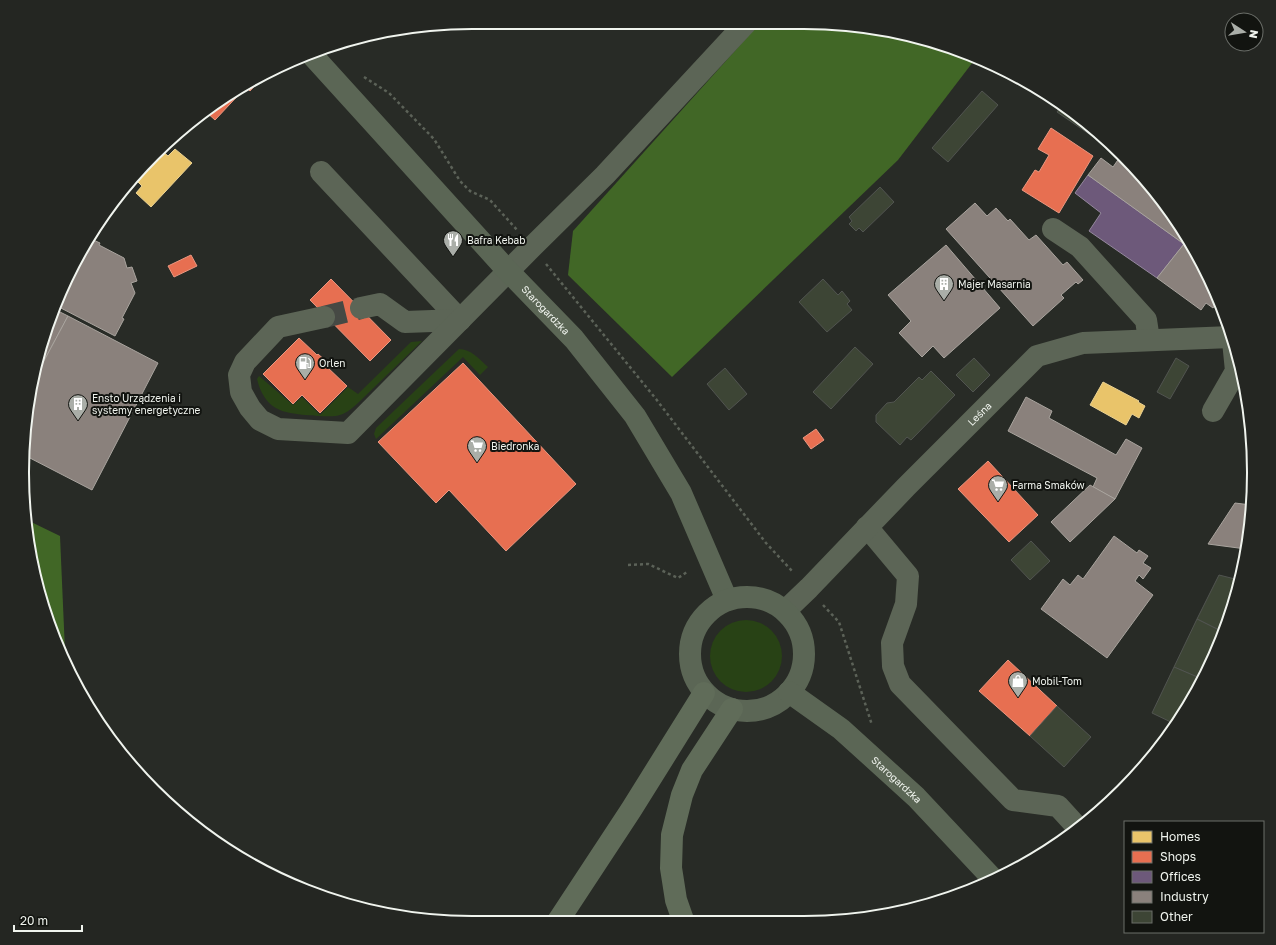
<svg xmlns="http://www.w3.org/2000/svg" width="1276" height="945" font-family="'Golos Text',sans-serif">
  <rect width="100%" height="100%" fill="#282b26"/>
  <g fill="#284215">
    <path d="M422 341 359 402C353 408 344 415 336 416 325 417 290 415 280 410 267 405 260 392 257 379L259 376 293 405 302 397 320 415 348 387 358 394 411 342Z"/>
    <path d="M459 349C471 349 479 359 488 367L480 375 463 357 376 439 374 434 376 428Z"/>
    <circle cx="746" cy="656" r="36"/>
  </g>
  <g fill="#416726">
    <path d="M760 23H833L920 37 976 58 898 160 672 377 568 275 573 231Z"/>
    <path d="M27 520 60 536 65 651 62 654 46 618Z"/>
  </g>
  <g fill="#e9c46a" stroke="#ebd292">
    <path d="M175 149 192 163 151 207 136 193 142 186 133 177 161 150 168 156Z"/>
    <path d="M1103 382 1139 401 1138 402 1145 406 1139 418 1132 414 1126 425 1090 405Z"/>
  </g>
  <g fill="#e76f51" stroke="#ea9780">
    <path d="M257 78 259 81 250 91 246 87 215 120 205 111 247 82Z"/>
    <path d="M1051 128 1093 156 1059 213 1022 190 1035 170 1039 172 1049 155 1038 149Z"/>
    <path d="M191 255 197 266 174 277 168 266Z"/>
    <path d="M331 279 391 340 370 361 310 300Z"/>
    <path d="M299 338 317 355 318 354 327 362 325 365 347 386 320 413 302 395 293 404 263 374Z"/>
    <path d="M463 363 576 484 506 551 449 490 436 503 378 442Z"/>
    <path d="M816 429 824 440 811 449 803 438Z"/>
    <path d="M988 461 1038 515 1009 542 958 489Z"/>
    <path d="M1008 660 1057 706 1030 736 979 691Z"/>
  </g>
  <path fill="#6d597a" stroke="#94889d" d="M1088 175 1184 244 1157 278 1089 231 1101 213 1075 193Z"/>
  <g fill="#8a817c" stroke="#a9a49e">
    <path d="M1122 154 1161 198 1208 273 1218 301 1213 308 1206 303 1201 310 1157 278 1184 244 1088 175 1101 158 1113 167Z"/>
    <path d="M975 203 987 216 996 208 1008 221 1010 219 1029 240 1036 235 1063 265 1067 262 1083 280 1078 284 1076 282 1061 295 1064 298 1033 326 946 229Z"/>
    <path d="M91 239 100 243 99 245 124 258 127 268 132 267 137 281 131 283 135 293 122 318 124 319 115 336 57 306 69 273Z"/>
    <path d="M946 245 1000 308 944 358 933 346 922 357 899 333 911 321 888 295Z"/>
    <path d="M56 310 68 316 30 387 31 385Z"/>
    <path d="M68 316 158 363 92 490 26 456 30 387Z"/>
    <path d="M1026 397 1052 411 1049 418 1116 455 1126 439 1142 448 1115 499 1093 487 1097 478 1008 431Z"/>
    <path d="M1090 485 1115 499 1070 542 1051 522Z"/>
    <path d="M1235 503 1251 505 1250 532 1246 549 1208 544Z"/>
    <path d="M1114 536 1137 553 1139 550 1148 556 1143 563 1151 568 1143 579 1139 575 1135 581 1153 595 1107 658 1041 609 1063 579 1070 585 1078 575 1083 579Z"/>
  </g>
  <g fill="#3d4535" stroke="#515450">
    <path d="M982 91 998 105 948 162 932 148Z"/>
    <path d="M1062 105 1095 132 1092 136 1057 112Z"/>
    <path d="M880 187 894 202 863 232 859 228 856 231 849 224 852 221 849 217Z"/>
    <path d="M823 279 838 295 842 291 850 301 847 304 852 310 827 332 799 302Z"/>
    <path d="M855 347 873 364 831 409 813 392Z"/>
    <path d="M974 358 990 375 973 392 956 375Z"/>
    <path d="M1176 358 1189 366 1170 399 1157 392Z"/>
    <path d="M725 368 747 394 729 410 707 384Z"/>
    <path d="M931 371 955 395 911 440 907 437 900 445 876 422V415L887 403 894 402 919 377 922 380Z"/>
    <path d="M1031 541 1050 561 1030 580 1011 560Z"/>
    <path d="M1219 575 1239 580 1230 618 1223 632 1197 619Z"/>
    <path d="M1197 619 1223 632 1202 679 1174 667Z"/>
    <path d="M1174 667 1202 679 1194 698 1175 724 1152 713Z"/>
    <path d="M1057 706 1091 737 1064 767 1030 736Z"/>
  </g>
  <g fill="none" stroke-linecap="round" stroke-linejoin="round">
    <path stroke="#464944" stroke-width="22" stroke-dasharray="22 11" stroke-linecap="butt" d="M324 317 361 308"/>
    <g stroke="#5c6258" stroke-width="2.5" stroke-dasharray="3 3" stroke-linecap="butt">
      <path d="M364 77 389 93 434 139 460 181 470 191 490 200 518 231"/>
      <path d="M546 264 656 399 766 543 793 572"/>
      <path d="M628 565 648 564 678 578 687 572"/>
      <path d="M823 605 839 622 872 725"/>
    </g>
    <g stroke="#5c6556" stroke-width="22">
      <path d="M321 172 460 320"/>
      <path d="M1053 229 1080 247 1146 320 1149 340"/>
      <path d="M361 308 380 304 405 322 460 320"/>
      <path d="M324 317 278 327 245 362 239 375 241 392 250 408 260 420 278 429 348 433 532 247 605 175 746 23"/>
      <path d="M1213 411 1236 371 1233 341"/>
      <path d="M867 527 908 576 906 604 892 643 893 666 900 684 1013 800 1058 806 1079 829"/>
      <path id="s1" d="M785 611 809 588 906 487 1037 356 1083 343 1231 337"/>
    </g>
    <g stroke="#5b6655" stroke-width="22">
      <path id="s2" d="M312 55 508 271 574 339 635 416 681 493 727 600"/>
      <circle cx="747" cy="654" r="57"/>
      <path id="s3" d="M789 692 841 729 916 797 993 879"/>
    </g>
    <g stroke="#606c59" stroke-width="22">
      <path d="M683 920 676 900 671 868 672 835 682 795 692 770 732 709"/>
      <path d="M558 921 631 810 704 693"/>
    </g>
  </g>
  <defs>
    <symbol id="restaurant-pin" viewBox="-11 -11 22 30"><path d="M0 17L-7.5 6A9.5 9.5 0 1 1 7.5 6Z" fill="#aaaea8" stroke="#121410"/><path d="M-5-6h1v4h1v-4h1v4h1v-4h1v5L-1.5 .5V6h-2V.5L-5-1ZM5-6V6H3V1.5H1.5Q1.5-4 5-6Z" fill="#fff"/></symbol>
    <symbol id="building-pin" viewBox="-11 -11 22 30"><path d="M0 17L-7.5 6A9.5 9.5 0 1 1 7.5 6Z" fill="#aaaea8" stroke="#121410"/><path d="M-4-6H4V6H1V3H-1V6H-4ZM-2.5-4.3h1.7v1.8h-1.7ZM.8-4.3h1.7v1.8H.8ZM-2.5-1h1.7V.8h-1.7ZM.8-1h1.7V.8H.8Z" fill="#fff"/></symbol>
    <symbol id="fuel-pin" viewBox="-11 -11 22 30"><path d="M0 17L-7.5 6A9.5 9.5 0 1 1 7.5 6Z" fill="#aaaea8" stroke="#121410"/><path d="M-5.5-6h7V0h2V4h1.3V-2.5L3-4.5l.8-.8L6-3V5H2.5V1h-1V6h-7ZM-4.2-4.7v3.2H.2V-4.7Z" fill="#fff"/></symbol>
    <symbol id="supermarket-pin" viewBox="-11 -11 22 30"><path d="M0 17L-7.5 6A9.5 9.5 0 1 1 7.5 6Z" fill="#aaaea8" stroke="#121410"/><path d="M-6-5.5h2.5l.6 2H6L4.5 2H-2.5L-4.4-4H-6ZM-1.5 3.2a1.3 1.3 0 1 0 .1 0ZM3 3.2a1.3 1.3 0 1 0 .1 0Z" fill="#fff"/></symbol>
    <symbol id="shop-pin" viewBox="-11 -11 22 30"><path d="M0 17L-7.5 6A9.5 9.5 0 1 1 7.5 6Z" fill="#aaaea8" stroke="#121410"/><path d="M-5-2.5h2.3a2.7 3.5 0 0 1 5.4 0H5L5.5 6h-11ZM-1.5-2.5h3a1.5 2.3 0 0 0-3 0Z" fill="#fff"/></symbol>
  </defs>
  <g fill-rule="evenodd">
    <use href="#restaurant-pin" x="442" y="229" width="22" height="30"/>
    <use href="#building-pin" x="933" y="273" width="22" height="30"/>
    <use href="#fuel-pin" x="294" y="352" width="22" height="30"/>
    <use href="#building-pin" x="67" y="393" width="22" height="30"/>
    <use href="#supermarket-pin" x="466" y="435" width="22" height="30"/>
    <use href="#supermarket-pin" x="987" y="474" width="22" height="30"/>
    <use href="#shop-pin" x="1007" y="670" width="22" height="30"/>
  </g>
  <g text-anchor="middle" dominant-baseline="central" stroke-width="4" stroke-linejoin="round" paint-order="stroke">
    <g font-size="10" fill="#f0f4ee" stroke="#121410" text-anchor="start">
      <text x="467" y="240">Bafra Kebab</text>
      <text x="958" y="284">Majer Masarnia</text>
      <text x="319" y="363">Orlen</text>
      <text x="92" y="398">Ensto Urządzenia i<tspan x="92" dy="12">systemy energetyczne</tspan></text>
      <text x="491" y="446">Biedronka</text>
      <text x="1012" y="485">Farma Smaków</text>
      <text x="1032" y="681">Mobil-Tom</text>
    </g>
    <g font-size="10" fill="#f0f4ee" stroke="#121410">
      <text stroke="none"><textPath href="#s2" startOffset="346">Starogardzka</textPath></text>
      <text stroke="none"><textPath href="#s1" startOffset="277">Leśna</textPath></text>
      <text stroke="none"><textPath href="#s3" startOffset="139">Starogardzka</textPath></text>
    </g>
  </g>
  <path d="M0 0H1276V945H0ZM472 29H804A443 443 0 0 1 1247 472V473A443 443 0 0 1 804 916H472A443 443 0 0 1 29 473V472A443 443 0 0 1 472 29Z" fill="#242622" fill-rule="evenodd"/>
  <path fill="none" stroke="#f0f4ee" stroke-width="2" d="M472 29H804A443 443 0 0 1 1247 472V473A443 443 0 0 1 804 916H472A443 443 0 0 1 29 473V472A443 443 0 0 1 472 29Z"/>
  <rect x="1124" y="821" width="140" height="112" fill="#121410" stroke="#6b6e69"/>
  <rect x="1132" y="831" width="20" height="12" fill="#e9c46a" stroke="#6b6e69"/>
  <text x="1160" y="841" font-size="12" fill="#f0f4ee">Homes</text>
  <rect x="1132" y="851" width="20" height="12" fill="#e76f51" stroke="#6b6e69"/>
  <text x="1160" y="861" font-size="12" fill="#f0f4ee">Shops</text>
  <rect x="1132" y="871" width="20" height="12" fill="#6d597a" stroke="#6b6e69"/>
  <text x="1160" y="881" font-size="12" fill="#f0f4ee">Offices</text>
  <rect x="1132" y="891" width="20" height="12" fill="#8a817c" stroke="#6b6e69"/>
  <text x="1160" y="901" font-size="12" fill="#f0f4ee">Industry</text>
  <rect x="1132" y="911" width="20" height="12" fill="#3d4535" stroke="#6b6e69"/>
  <text x="1160" y="921" font-size="12" fill="#f0f4ee">Other</text>
  <g transform="translate(1244 32) rotate(102)"><circle r="19" fill="#121410" stroke="#6b6e69"/>
  <path d="M0-3L7 15L0 10L-7 15Z" fill="#aaaea8"/>
  <text y="-6" font-size="11" font-weight="bold" text-anchor="middle" fill="#f0f4ee">N</text>
  </g>
  <path d="M14 925v6h68v-6" fill="none" stroke="#f0f4ee" stroke-width="2"/>
  <text x="20" y="925" font-size="12" fill="#f0f4ee" stroke="#121410" stroke-width="3" paint-order="stroke">20 m</text>
</svg>
